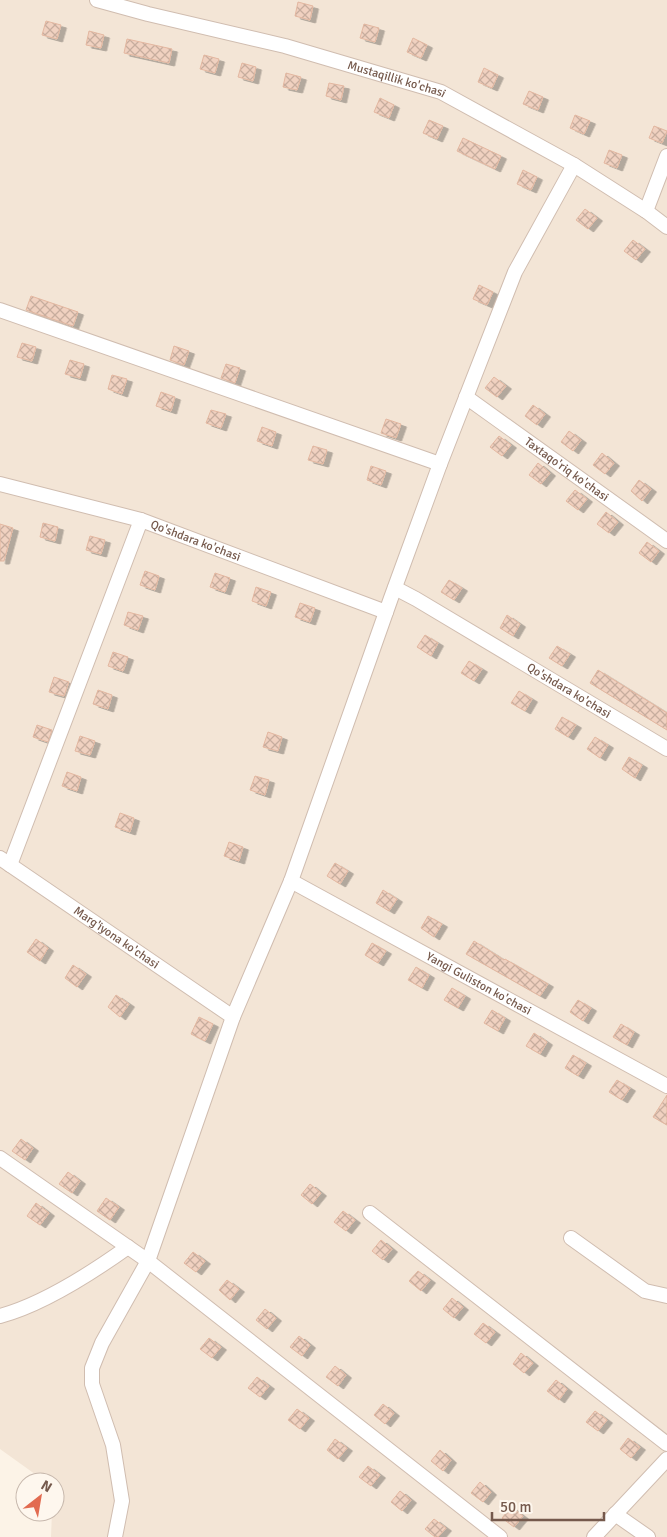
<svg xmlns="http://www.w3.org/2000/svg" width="667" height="1537" font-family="Signika,sans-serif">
  <defs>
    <pattern id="building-cross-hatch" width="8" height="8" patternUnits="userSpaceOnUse" patternTransform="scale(1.25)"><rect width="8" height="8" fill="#f0d1c0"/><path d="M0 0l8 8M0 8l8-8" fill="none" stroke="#c7ad9e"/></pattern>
    <filter id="shadow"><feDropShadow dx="5.5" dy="3" stdDeviation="0" flood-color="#0004"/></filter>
  </defs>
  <rect width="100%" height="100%" fill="#fcf3e7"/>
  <path fill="#f3e5d6" d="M0 0H667V1537H51L52 1512H55V1482H46L0 1449Z"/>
  <g fill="url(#building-cross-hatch)" stroke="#e3b7a0" filter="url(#shadow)">
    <path d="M298 2 313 6 310 20 295 16Z"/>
    <path d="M46 21 61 25 57 39 42 35Z"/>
    <path d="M364 24 379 28 375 42 360 38Z"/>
    <path d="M89 31 104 35 101 48 86 45Z"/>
    <path d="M413 38 427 45 421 58 407 52Z"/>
    <path d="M127 39 172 49 169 63 124 53Z"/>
    <path d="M204 55 219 59 215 73 200 69Z"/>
    <path d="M242 63 256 67 253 81 238 77Z"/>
    <path d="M484 68 498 75 492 88 478 82Z"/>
    <path d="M286 73 301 77 297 90 283 87Z"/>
    <path d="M329 83 344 86 341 100 326 96Z"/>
    <path d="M529 91 543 97 538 110 523 104Z"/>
    <path d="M380 98 394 105 389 118 374 112Z"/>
    <path d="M575 115 590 121 584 134 570 128Z"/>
    <path d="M429 120 443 126 437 139 423 133Z"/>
    <path d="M654 126 667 131 662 143 649 138Z"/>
    <path d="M463 138 501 156 495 169 457 151Z"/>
    <path d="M609 150 622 155 617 168 604 163Z"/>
    <path d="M523 170 537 177 531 190 517 184Z"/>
    <path d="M585 209 597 218 588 229 576 220Z"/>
    <path d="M633 240 645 249 636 260 624 251Z"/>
    <path d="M479 285 493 292 487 305 473 299Z"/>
    <path d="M31 296 78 312 73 326 26 310Z"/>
    <path d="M22 343 36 347 32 361 17 357Z"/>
    <path d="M174 346 189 351 184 365 170 360Z"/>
    <path d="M70 360 84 364 80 378 65 374Z"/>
    <path d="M226 364 240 368 235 383 221 378Z"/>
    <path d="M112 375 127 379 122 394 108 389Z"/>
    <path d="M494 377 506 386 497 397 485 388Z"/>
    <path d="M161 392 175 397 171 411 156 406Z"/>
    <path d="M533 405 545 414 537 425 525 416Z"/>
    <path d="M211 410 226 414 221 428 206 423Z"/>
    <path d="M386 419 401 424 396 438 381 433Z"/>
    <path d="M262 427 276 432 272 446 257 441Z"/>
    <path d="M569 431 581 440 573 451 561 442Z"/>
    <path d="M499 436 511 445 502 456 490 447Z"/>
    <path d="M313 446 327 450 323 464 308 460Z"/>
    <path d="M602 453 614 463 605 474 593 465Z"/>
    <path d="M538 463 550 473 541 484 529 475Z"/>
    <path d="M371 466 386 471 381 485 367 480Z"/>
    <path d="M639 480 651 489 642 501 631 491Z"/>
    <path d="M575 490 587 499 578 510 566 501Z"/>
    <path d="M606 512 618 522 609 533 597 524Z"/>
    <path d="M43 523 58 527 55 541 40 537Z"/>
    <path d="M0 524 13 528 4 561H0Z"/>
    <path d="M90 536 105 540 101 554 86 550Z"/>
    <path d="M647 542 659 551 651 562 639 553Z"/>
    <path d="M145 571 159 576 155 590 140 585Z"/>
    <path d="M215 573 230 578 225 592 210 587Z"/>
    <path d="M449 580 462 588 454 600 441 592Z"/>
    <path d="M256 587 271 592 266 606 252 601Z"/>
    <path d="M300 603 315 608 310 622 295 617Z"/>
    <path d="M128 612 143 616 138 630 124 625Z"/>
    <path d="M507 615 520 624 513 636 500 628Z"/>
    <path d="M425 635 438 643 431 656 417 647Z"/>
    <path d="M557 646 570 654 562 666 549 658Z"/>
    <path d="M113 652 128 657 123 671 108 666Z"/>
    <path d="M469 661 482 669 474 681 461 673Z"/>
    <path d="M598 670 667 713V730L590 683Z"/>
    <path d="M54 677 69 682 64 696 49 692Z"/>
    <path d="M98 690 112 695 108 709 93 704Z"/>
    <path d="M519 691 532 699 525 711 511 703Z"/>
    <path d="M562 717 576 725 568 737 555 729Z"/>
    <path d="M37 725 52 730 48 742 33 737Z"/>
    <path d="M268 732 282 737 278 751 263 747Z"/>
    <path d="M80 736 95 741 90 755 75 751Z"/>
    <path d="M595 737 608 745 600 758 587 749Z"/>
    <path d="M629 757 642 765 635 778 622 769Z"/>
    <path d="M67 772 81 777 77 791 62 786Z"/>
    <path d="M255 776 269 780 265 795 250 790Z"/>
    <path d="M120 813 134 818 130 832 115 827Z"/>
    <path d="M229 842 243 847 239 861 224 856Z"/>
    <path d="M335 863 348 871 340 884 327 876Z"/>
    <path d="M383 890 397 899 389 911 376 903Z"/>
    <path d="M428 916 442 924 434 937 421 928Z"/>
    <path d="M36 939 48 948 40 961 27 952Z"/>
    <path d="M474 941 504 960 505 959 548 984 540 996 466 954Z"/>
    <path d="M372 943 386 951 378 963 365 955Z"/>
    <path d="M73 965 86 974 77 987 65 978Z"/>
    <path d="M416 967 429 975 422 988 408 980Z"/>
    <path d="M452 988 465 996 458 1008 444 1000Z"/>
    <path d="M116 995 129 1004 120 1017 108 1007Z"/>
    <path d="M578 1000 591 1008 583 1021 570 1012Z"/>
    <path d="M492 1010 505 1018 498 1031 484 1023Z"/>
    <path d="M199 1017 213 1024 205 1041 191 1034Z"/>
    <path d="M621 1024 634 1032 627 1045 613 1037Z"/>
    <path d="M534 1033 547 1042 540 1054 526 1046Z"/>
    <path d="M573 1055 586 1063 578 1076 565 1068Z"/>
    <path d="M617 1080 630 1088 622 1100 609 1092Z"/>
    <path d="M667 1095V1125L653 1117Z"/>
    <path d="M21 1139 33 1148 25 1160 12 1151Z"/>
    <path d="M68 1172 80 1181 72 1193 59 1184Z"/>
    <path d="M310 1184 321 1193 312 1204 301 1195Z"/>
    <path d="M106 1198 119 1207 110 1220 97 1211Z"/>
    <path d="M36 1203 49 1213 40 1225 27 1216Z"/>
    <path d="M343 1211 355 1220 346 1231 334 1222Z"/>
    <path d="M381 1240 392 1249 383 1260 372 1251Z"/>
    <path d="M193 1252 205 1261 196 1272 184 1263Z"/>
    <path d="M418 1271 430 1280 421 1291 409 1281Z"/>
    <path d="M227 1280 239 1289 230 1300 219 1290Z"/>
    <path d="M452 1298 463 1307 454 1318 443 1309Z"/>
    <path d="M265 1309 276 1318 267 1329 256 1320Z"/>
    <path d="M483 1323 495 1332 486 1343 474 1334Z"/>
    <path d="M299 1336 310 1345 302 1356 290 1347Z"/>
    <path d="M209 1338 221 1347 212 1358 200 1349Z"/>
    <path d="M521 1353 533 1363 524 1373 513 1364Z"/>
    <path d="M335 1366 346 1375 338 1386 326 1377Z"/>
    <path d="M257 1377 269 1386 260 1397 248 1388Z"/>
    <path d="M556 1380 567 1389 559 1400 547 1391Z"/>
    <path d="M383 1404 394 1413 385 1424 374 1415Z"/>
    <path d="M297 1409 309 1418 300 1429 288 1420Z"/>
    <path d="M595 1411 607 1420 598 1431 586 1422Z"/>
    <path d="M628 1438 640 1447 631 1458 620 1449Z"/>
    <path d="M335 1439 347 1448 338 1459 327 1450Z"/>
    <path d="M440 1450 451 1460 443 1471 431 1461Z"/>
    <path d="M368 1466 380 1475 371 1486 359 1477Z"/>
    <path d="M480 1482 491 1492 483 1502 471 1493Z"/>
    <path d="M400 1491 411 1500 402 1511 391 1502Z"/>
    <path d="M511 1507 523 1516 514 1527 502 1518Z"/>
    <path d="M434 1519 446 1528 438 1537H435L425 1529Z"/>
  </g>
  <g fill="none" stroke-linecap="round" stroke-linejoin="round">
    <defs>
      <g id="minor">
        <path id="s1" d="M97 0 148 14 285 46 441 92 574 165 646 211 667 227"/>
        <path d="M646 211 667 156"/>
        <path d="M0 310 440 464"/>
        <path id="s2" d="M466 397 667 541"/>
        <path id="s3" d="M0 484 141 520 386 612"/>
        <path id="s4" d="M395 588 416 599 667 749"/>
        <path id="s5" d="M0 858 233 1017"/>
        <path d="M10 865 141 520"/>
        <path id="s6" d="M291 881 667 1086"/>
        <path d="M0 1158 148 1261 500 1537"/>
        <path d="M370 1213 667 1444"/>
        <path d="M571 1238 645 1291 667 1296"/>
        <path d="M0 1316C41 1305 93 1272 128 1247"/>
        <path d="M615 1514 648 1537"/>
        <path d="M115 1537 122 1501 113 1445 92 1384V1368L102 1343 148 1261 233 1017 291 881 391 598 440 464 515 272 574 165"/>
        <path d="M594 1537 667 1459"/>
      </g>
    </defs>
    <use href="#minor" stroke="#d0bdb0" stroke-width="16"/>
    <use href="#minor" stroke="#fff" stroke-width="14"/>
  </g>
  <g text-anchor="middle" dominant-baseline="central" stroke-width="5" stroke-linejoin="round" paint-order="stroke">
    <g font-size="12" fill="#75594c" stroke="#fef7ee">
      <text stroke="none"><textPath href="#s1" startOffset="310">Mustaqillik ko'chasi</textPath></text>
      <text stroke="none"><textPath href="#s2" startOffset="124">Taxtaqo'riq ko'chasi</textPath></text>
      <text stroke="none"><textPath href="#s3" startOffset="204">Qo'shdara ko'chasi</textPath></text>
      <text stroke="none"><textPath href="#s4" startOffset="202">Qo'shdara ko'chasi</textPath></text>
      <text stroke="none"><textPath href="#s5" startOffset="141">Marg'iyona ko'chasi</textPath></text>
      <text stroke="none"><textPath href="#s6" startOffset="214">Yangi Guliston ko'chasi</textPath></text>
    </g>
  </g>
  <g transform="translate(40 1497) rotate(31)"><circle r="24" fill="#fef7ee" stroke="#c7b8ad"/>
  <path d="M0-4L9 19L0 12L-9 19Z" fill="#e26b50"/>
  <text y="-8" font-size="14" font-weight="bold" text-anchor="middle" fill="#75594c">N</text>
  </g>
  <path d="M492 1512v8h112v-8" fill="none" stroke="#75594c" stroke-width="2.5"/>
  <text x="500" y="1512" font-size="15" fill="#75594c" stroke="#fef7ee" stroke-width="4" paint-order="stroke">50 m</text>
</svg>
